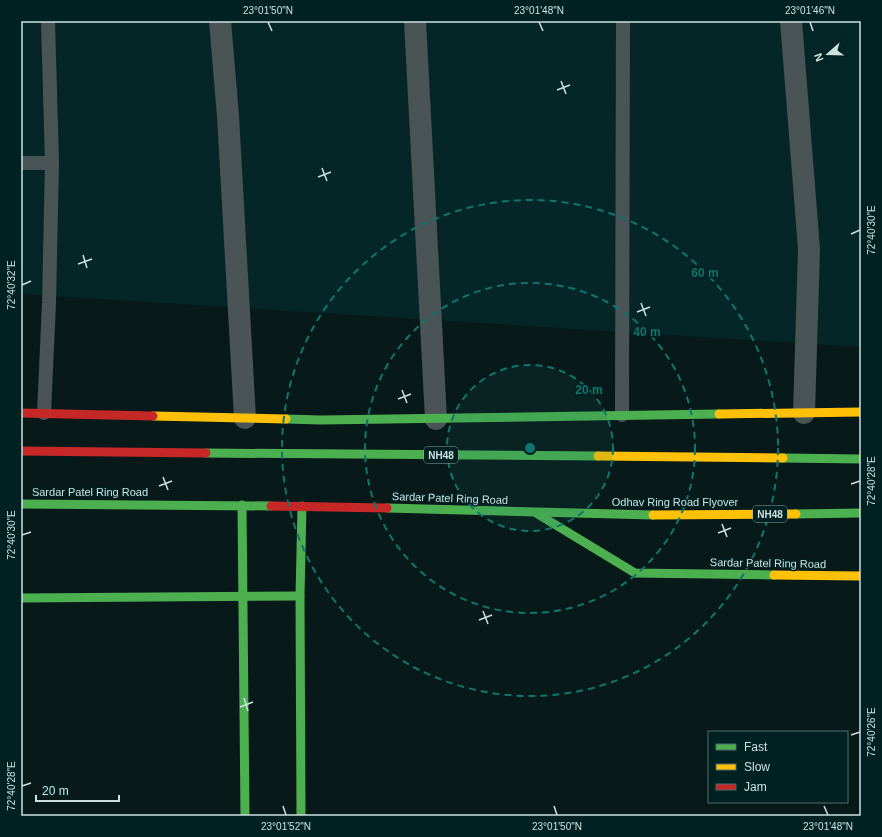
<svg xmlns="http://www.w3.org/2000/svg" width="882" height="837" font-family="Helvetica,sans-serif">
  <rect width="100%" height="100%" fill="#081919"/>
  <path fill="#042626" d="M21 21H861V347L21 294Z"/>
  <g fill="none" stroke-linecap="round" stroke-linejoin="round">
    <g stroke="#4a5456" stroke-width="14">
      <path d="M21 163H52"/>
      <path d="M44 413 49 303 52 163 48 21"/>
      <path d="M622 415 623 21"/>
    </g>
    <g stroke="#4a5456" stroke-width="22">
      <path d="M220 21 228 116 245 418"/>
      <path d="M415 21 436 419"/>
      <path d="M791 21 809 249 804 413"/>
    </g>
    <g stroke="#4caf50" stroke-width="9">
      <path d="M286 419 321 420 719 414"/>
      <path d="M206 453 598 456"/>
      <path d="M783 458 861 459"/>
      <path d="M21 504 271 506"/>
      <path d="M242 505 245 816"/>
      <path d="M387 508 653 515"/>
      <path d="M536 513 635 573 774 575"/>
      <path d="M796 514 861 513"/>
      <path d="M21 598 300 596"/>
      <path d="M301 816 300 596 302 506"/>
    </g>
    <g stroke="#ffc107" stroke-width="9">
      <path d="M719 414 861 412"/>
      <path d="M153 416 286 419"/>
      <path d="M598 456 783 458"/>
      <path d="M653 515 796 514"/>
      <path d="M774 575 861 576"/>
    </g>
    <g stroke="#c62828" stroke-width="9">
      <path d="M21 413 153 416"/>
      <path d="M21 451 206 453"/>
      <path d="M271 506 387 508"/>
    </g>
  </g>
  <path fill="none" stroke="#cde0e0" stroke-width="1.5" d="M268 22 272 31M539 22 543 31M810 22 813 31M561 81 566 94M557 90 570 85M322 168 327 181M318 177 331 172M851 234 860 230M83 255 87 268M78 264 92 259M22 285 31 281M641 303 646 316M637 312 650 307M402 390 407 403M398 399 411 394M163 477 168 490M851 484 860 481M159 486 172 481M722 524 727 537M718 533 731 528M22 535 31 532M483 611 488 624M479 620 492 615M244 698 248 711M240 707 253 702M851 735 860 732M22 786 31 783M283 806 286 815M554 806 557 815M824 806 828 815"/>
  <circle cx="530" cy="448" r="83" fill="#0f766e" fill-opacity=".12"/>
  <g fill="none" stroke="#0f766e" stroke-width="2" stroke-dasharray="7 5">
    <circle cx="530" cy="448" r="83"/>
    <circle cx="530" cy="448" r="165"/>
    <circle cx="530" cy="448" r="248"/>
  </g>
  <g text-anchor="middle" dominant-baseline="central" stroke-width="3" stroke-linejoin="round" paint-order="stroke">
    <g fill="#002121" stroke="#90a7a7" stroke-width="1">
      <rect x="424" y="447" width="34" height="16" rx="3"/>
      <rect x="753" y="506" width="34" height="16" rx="3"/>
    </g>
    <g font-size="10" font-weight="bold" fill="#cde0e0">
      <text x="441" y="455">NH48</text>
      <text x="770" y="514">NH48</text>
    </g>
    <g font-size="11" fill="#cde0e0" stroke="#002121">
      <text x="90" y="492">Sardar Patel Ring Road</text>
      <text transform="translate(450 498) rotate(2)">Sardar Patel Ring Road</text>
      <text x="675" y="502">Odhav Ring Road Flyover</text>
      <text transform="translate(768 563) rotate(1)">Sardar Patel Ring Road</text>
    </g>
  </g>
  <circle cx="530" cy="448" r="6" fill="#0f766e" stroke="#002121" stroke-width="2"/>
  <g font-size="12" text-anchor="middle" font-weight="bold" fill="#0f766e" stroke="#002121" stroke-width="3" stroke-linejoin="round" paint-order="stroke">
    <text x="705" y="277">60 m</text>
    <text x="647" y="336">40 m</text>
    <text x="589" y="394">20 m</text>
  </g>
  <rect width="882" height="837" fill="none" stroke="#002121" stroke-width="44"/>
  <rect x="708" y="731" width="140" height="72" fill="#002121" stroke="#526d6d"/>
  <rect x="716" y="744" width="20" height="6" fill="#4caf50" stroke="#526d6d"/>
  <text x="744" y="751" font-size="12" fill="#cde0e0">Fast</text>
  <rect x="716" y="764" width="20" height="6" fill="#ffc107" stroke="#526d6d"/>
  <text x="744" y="771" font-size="12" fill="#cde0e0">Slow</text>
  <rect x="716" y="784" width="20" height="6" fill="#c62828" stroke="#526d6d"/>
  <text x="744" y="791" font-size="12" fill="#cde0e0">Jam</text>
  <g transform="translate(828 54) rotate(250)" stroke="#002121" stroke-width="3" paint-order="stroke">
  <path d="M0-3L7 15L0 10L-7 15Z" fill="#cde0e0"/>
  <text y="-6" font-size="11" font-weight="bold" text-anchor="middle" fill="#cde0e0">N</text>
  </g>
  <path d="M36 795v6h83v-6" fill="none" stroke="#cde0e0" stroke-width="2"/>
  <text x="42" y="795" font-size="12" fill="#cde0e0" stroke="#002121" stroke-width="3" paint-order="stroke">20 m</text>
  <rect x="22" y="22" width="838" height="793" fill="none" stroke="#cde0e0" stroke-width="1.5"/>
  <g font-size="10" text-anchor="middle" fill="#cde0e0">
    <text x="268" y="14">23°01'50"N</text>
    <text x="539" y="14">23°01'48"N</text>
    <text x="810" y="14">23°01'46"N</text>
    <text transform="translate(871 230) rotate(-90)" y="4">72°40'30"E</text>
    <text transform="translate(11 285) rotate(-90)" y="4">72°40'32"E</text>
    <text transform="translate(871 481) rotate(-90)" y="4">72°40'28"E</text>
    <text transform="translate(11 535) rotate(-90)" y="4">72°40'30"E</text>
    <text transform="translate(871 732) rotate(-90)" y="4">72°40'26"E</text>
    <text transform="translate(11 786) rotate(-90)" y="4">72°40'28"E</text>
    <text x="286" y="830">23°01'52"N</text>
    <text x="557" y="830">23°01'50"N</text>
    <text x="828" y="830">23°01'48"N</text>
  </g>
</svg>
